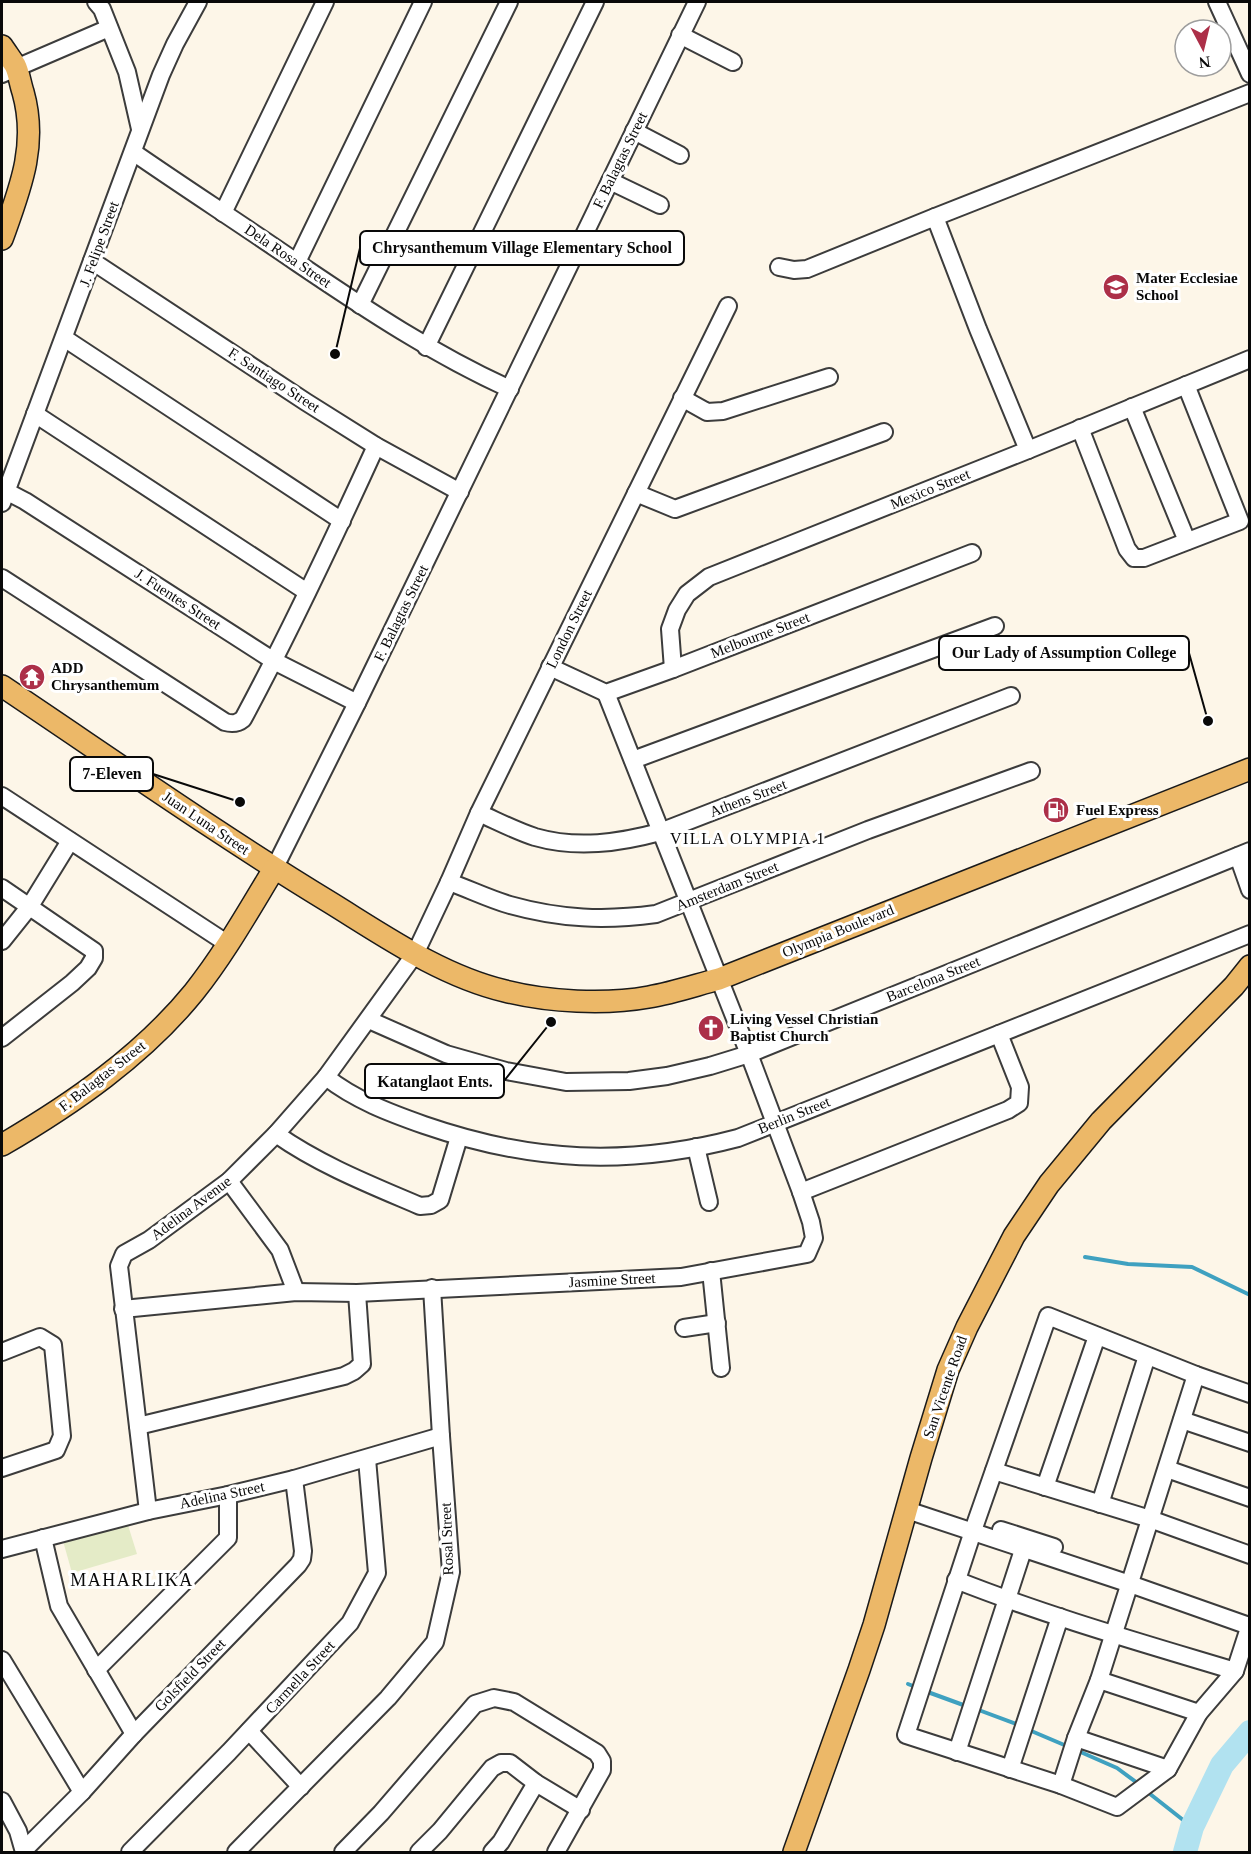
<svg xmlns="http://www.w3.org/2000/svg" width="1251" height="1854" font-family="'Times New Roman',serif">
  <rect width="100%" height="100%" fill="#fdf6e8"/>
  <path fill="#e4ebc7" d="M127 1522 137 1554 72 1573 63 1541Z"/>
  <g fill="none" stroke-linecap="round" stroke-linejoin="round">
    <g stroke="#3fa1c0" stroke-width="4">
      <path d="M1085 1257 1128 1264 1192 1267 1250 1295"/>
      <path d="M908 1684 918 1688"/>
      <path d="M925 1691 966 1706"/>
      <path d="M976 1709 1019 1725"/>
      <path d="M1029 1730 1069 1747"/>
      <path d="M1076 1750 1117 1768 1140 1785"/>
      <path d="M1145 1790 1192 1827"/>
    </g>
    <path stroke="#b1e2f0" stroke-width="24" d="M1185 1852 1192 1827 1222 1765 1250 1732"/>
    <defs>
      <g id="minor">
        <path d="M96 2 102 9 127 72 140 129"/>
        <path d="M1217 2 1250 74"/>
        <path d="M680 35 733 62"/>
        <path d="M2 74 109 28"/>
        <path d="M634 131 680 155"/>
        <path d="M133 152C188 190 244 226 299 264 367 310 435 355 510 389"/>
        <path d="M610 181 660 205"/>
        <path d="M223 213 325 2"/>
        <path d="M935 217 1250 93"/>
        <path d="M92 261 306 402 376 446 460 492"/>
        <path d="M297 262 423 2"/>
        <path d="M779 267 794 270 807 269 935 217 978 329 1028 450"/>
        <path d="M360 305 509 2"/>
        <path d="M64 338 342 521"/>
        <path d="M426 347 595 2"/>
        <path d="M682 398 707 412 723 411 829 377"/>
        <path d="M1132 407 1187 541"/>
        <path d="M35 414 307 592"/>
        <path d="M1080 428 1127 549 1134 558H1144L1240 521 1186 385"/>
        <path d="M2 489 25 501 274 661 357 703"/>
        <path d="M636 493 675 509 884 432"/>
        <path d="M2 503 161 75 175 44 198 2"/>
        <path d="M2 578 225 722C232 724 237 724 243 719 291 630 334 538 376 446"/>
        <path d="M550 667 606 693 673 669 972 553"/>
        <path d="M673 669 670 629 677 610 687 594 709 577 1028 450 1250 359"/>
        <path d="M633 760 995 626"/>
        <path d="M2 796 228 944"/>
        <path d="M479 813C497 821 516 831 535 837 577 849 619 843 660 832L1011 696"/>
        <path d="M1238 856 1250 890"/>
        <path d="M274 869 357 703 697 2"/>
        <path d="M449 882C469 889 489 899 510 905 560 919 605 921 656 914L868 830 1031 771"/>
        <path d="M2 888 94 951V958L88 968 72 983 2 1038"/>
        <path d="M2 941 30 906 70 841"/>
        <path d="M369 1020 446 1054 506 1071 566 1082 629 1081 667 1076 710 1066 749 1054 1250 851"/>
        <path d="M326 1077C355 1100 390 1113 424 1125 531 1162 628 1167 738 1138L1250 934"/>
        <path d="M276 1134C320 1165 371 1185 420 1206L431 1205 440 1200 459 1137"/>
        <path d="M696 1147 709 1202"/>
        <path d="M229 1181 280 1250 296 1292"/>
        <path d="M801 1192 1008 1110 1019 1103 1020 1087 999 1034"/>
        <path d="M711 1271 721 1368"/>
        <path d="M123 1309 296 1292 357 1293 681 1277 807 1254 814 1238 811 1222 801 1192 749 1054 606 693"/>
        <path d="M684 1328 717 1323"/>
        <path d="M2 1352 40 1337 53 1345 62 1436 56 1450 2 1468"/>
        <path d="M1250 1394 1196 1375 1048 1316 976 1522 906 1735 1061 1785 1117 1807 1168 1769 1199 1713 1235 1671 1250 1625"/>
        <path d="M1182 1420 1250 1443"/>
        <path d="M138 1426 344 1376 354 1371 362 1364 357 1293"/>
        <path d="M1167 1469 1250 1498"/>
        <path d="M994 1471 1150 1519 1250 1555"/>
        <path d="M1045 1487 1097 1336"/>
        <path d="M1100 1504 1147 1356"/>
        <path d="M907 1510 1130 1584 1249 1626"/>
        <path d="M148 1511 119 1266 124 1254 149 1240 229 1181 276 1134 326 1077 415 954 449 882 479 813 728 306"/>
        <path d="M1001 1530 1054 1547"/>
        <path d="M43 1538 59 1606 134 1734"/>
        <path d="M2 1549 148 1511 228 1495 294 1479 441 1436"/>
        <path d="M956 1580C1047 1616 1142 1643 1235 1671"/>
        <path d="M2 1660 82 1792"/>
        <path d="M96 1670 228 1538V1495"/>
        <path d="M1099 1680 1199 1713"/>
        <path d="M249 1731 301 1787"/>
        <path d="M1076 1738 1168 1769"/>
        <path d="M957 1752 1023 1550"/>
        <path d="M1010 1769 1060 1617"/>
        <path d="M1061 1785 1076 1738 1099 1680 1196 1375"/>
        <path d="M2 1801 18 1831 24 1852"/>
        <path d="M24 1850 82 1792 134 1734 298 1565 302 1559 303 1551 294 1479"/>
        <path d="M130 1852 229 1752 350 1623 377 1573 367 1459"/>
        <path d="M236 1852 388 1698 435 1642 451 1572 441 1436 432 1288"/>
        <path d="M343 1852 381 1813 475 1704 494 1698 514 1702 597 1753 602 1761V1770L556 1852"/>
        <path d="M419 1852 440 1831 492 1768 501 1763H510L536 1783 581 1810"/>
        <path d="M492 1852 501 1842 536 1783"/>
      </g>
      <g id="major">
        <path d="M2 46C6 52 11 59 15 65 19 73 20 83 23 92 38 145 20 189 2 239"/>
        <path d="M2 686C111 759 219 835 331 903 386 937 442 976 505 991 549 1002 605 1005 649 997 673 993 696 985 719 979L1250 769"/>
        <path d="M2 1145C72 1104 142 1056 194 992 225 953 249 910 274 869"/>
        <path d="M794 1852 859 1670 874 1625 921 1458 948 1370 967 1327 1014 1236 1049 1184 1101 1121 1234 986 1250 966"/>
      </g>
    </defs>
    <use href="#minor" stroke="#3c3c3c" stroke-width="20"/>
    <use href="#major" stroke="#1a1a1a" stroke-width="24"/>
    <use href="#minor" stroke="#fff" stroke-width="16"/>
    <use href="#major" stroke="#ecb868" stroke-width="21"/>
  </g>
  <defs>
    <symbol id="school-disc" viewBox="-11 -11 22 22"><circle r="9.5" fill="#ac2f48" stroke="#fff"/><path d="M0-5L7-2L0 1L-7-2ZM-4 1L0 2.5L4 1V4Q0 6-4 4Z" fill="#fff"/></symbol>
    <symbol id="temple-disc" viewBox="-11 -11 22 22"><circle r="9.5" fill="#ac2f48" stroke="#fff"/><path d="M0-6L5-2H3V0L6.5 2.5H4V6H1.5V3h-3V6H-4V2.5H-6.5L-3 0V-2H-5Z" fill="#fff"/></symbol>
    <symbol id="fuel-disc" viewBox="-11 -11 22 22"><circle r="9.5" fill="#ac2f48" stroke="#fff"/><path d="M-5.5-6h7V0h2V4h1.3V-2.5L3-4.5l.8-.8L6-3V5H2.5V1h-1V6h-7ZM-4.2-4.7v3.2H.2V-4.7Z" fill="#fff"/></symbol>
    <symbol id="church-disc" viewBox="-11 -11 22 22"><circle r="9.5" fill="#ac2f48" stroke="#fff"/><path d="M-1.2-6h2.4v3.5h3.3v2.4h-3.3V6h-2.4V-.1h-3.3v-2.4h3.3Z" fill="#fff"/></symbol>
  </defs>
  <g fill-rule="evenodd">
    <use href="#school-disc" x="1101" y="272" width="30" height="30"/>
    <use href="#temple-disc" x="17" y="662" width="30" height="30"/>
    <use href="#fuel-disc" x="1041" y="795" width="30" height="30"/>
    <use href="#church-disc" x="696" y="1013" width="30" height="30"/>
  </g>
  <g text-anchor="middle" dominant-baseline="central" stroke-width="6" stroke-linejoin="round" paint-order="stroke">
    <g font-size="15" fill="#090909" stroke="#fff">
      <text transform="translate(620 160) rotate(-64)">F. Balagtas Street</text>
      <text transform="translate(99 244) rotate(-70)">J. Felipe Street</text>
      <text transform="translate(288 256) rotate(34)">Dela Rosa Street</text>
      <text transform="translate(274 380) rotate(33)">F. Santiago Street</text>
      <text transform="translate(930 489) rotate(-22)">Mexico Street</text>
      <text transform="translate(178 599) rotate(33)">J. Fuentes Street</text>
      <text transform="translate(401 613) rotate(-64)">F. Balagtas Street</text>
      <text transform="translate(569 629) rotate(-64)">London Street</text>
      <text transform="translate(760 635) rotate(-21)">Melbourne Street</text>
      <text transform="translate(748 798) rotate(-21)">Athens Street</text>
      <text transform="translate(206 823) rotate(34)">Juan Luna Street</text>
      <text transform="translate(727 886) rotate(-22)">Amsterdam Street</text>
      <text transform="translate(838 931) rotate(-22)">Olympia Boulevard</text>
      <text transform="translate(933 979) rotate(-22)">Barcelona Street</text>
      <text transform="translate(102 1076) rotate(-38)">F. Balagtas Street</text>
      <text transform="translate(794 1115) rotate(-22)">Berlin Street</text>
      <text transform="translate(191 1208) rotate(-37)">Adelina Avenue</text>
      <text transform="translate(612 1280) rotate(-3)">Jasmine Street</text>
      <text transform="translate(945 1387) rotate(-71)">San Vicente Road</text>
      <text transform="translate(222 1495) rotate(-12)">Adelina Street</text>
      <text transform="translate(447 1539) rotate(-92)">Rosal Street</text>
      <text transform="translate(190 1675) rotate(-46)">Golsfield Street</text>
      <text transform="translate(300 1677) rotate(-47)">Carmella Street</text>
    </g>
    <g font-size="15" font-weight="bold" fill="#090909" stroke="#fff" text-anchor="start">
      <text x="1136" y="278">Mater Ecclesiae<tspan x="1136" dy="17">School</tspan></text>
      <text x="51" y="668">ADD<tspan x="51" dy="17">Chrysanthemum</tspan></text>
      <text x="1076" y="810">Fuel Express</text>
      <text x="730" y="1019">Living Vessel Christian<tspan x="730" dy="17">Baptist Church</tspan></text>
    </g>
    <g font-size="16" letter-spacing="1.5" fill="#090909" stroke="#fff">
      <text x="748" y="838">VILLA OLYMPIA 1</text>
    </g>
    <g font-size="18" letter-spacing="1.5" fill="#090909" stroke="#fff">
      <text x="132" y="1580">MAHARLIKA</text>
    </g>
  </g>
  <path fill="none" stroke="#090909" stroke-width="2" d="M335 354L360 248M1208 721L1189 653M240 802L153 774M551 1022L504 1081"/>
  <g fill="#090909" stroke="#fff" stroke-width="2">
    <circle cx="335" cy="354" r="6"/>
    <circle cx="1208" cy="721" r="6"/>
    <circle cx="240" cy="802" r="6"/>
    <circle cx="551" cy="1022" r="6"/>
  </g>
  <g fill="#fff" stroke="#090909" stroke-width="2">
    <rect x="360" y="231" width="324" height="34" rx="6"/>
    <rect x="939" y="636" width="250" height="34" rx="6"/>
    <rect x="70" y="757" width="83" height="34" rx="6"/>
    <rect x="365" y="1064" width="139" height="34" rx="6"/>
  </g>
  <g font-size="16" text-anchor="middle" font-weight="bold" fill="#090909">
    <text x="522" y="253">Chrysanthemum Village Elementary School</text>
    <text x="1064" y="658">Our Lady of Assumption College</text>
    <text x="112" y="779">7-Eleven</text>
    <text x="435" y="1087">Katanglaot Ents.</text>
  </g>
  <rect width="1251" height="1854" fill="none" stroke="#090909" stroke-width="6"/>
  <g transform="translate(1203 48) rotate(173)"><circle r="28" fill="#ffffff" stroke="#9d9d9d" stroke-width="1.5"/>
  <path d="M0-4.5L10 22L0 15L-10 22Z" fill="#ac2f48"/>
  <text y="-9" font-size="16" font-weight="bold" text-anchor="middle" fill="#090909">N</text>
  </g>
</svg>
